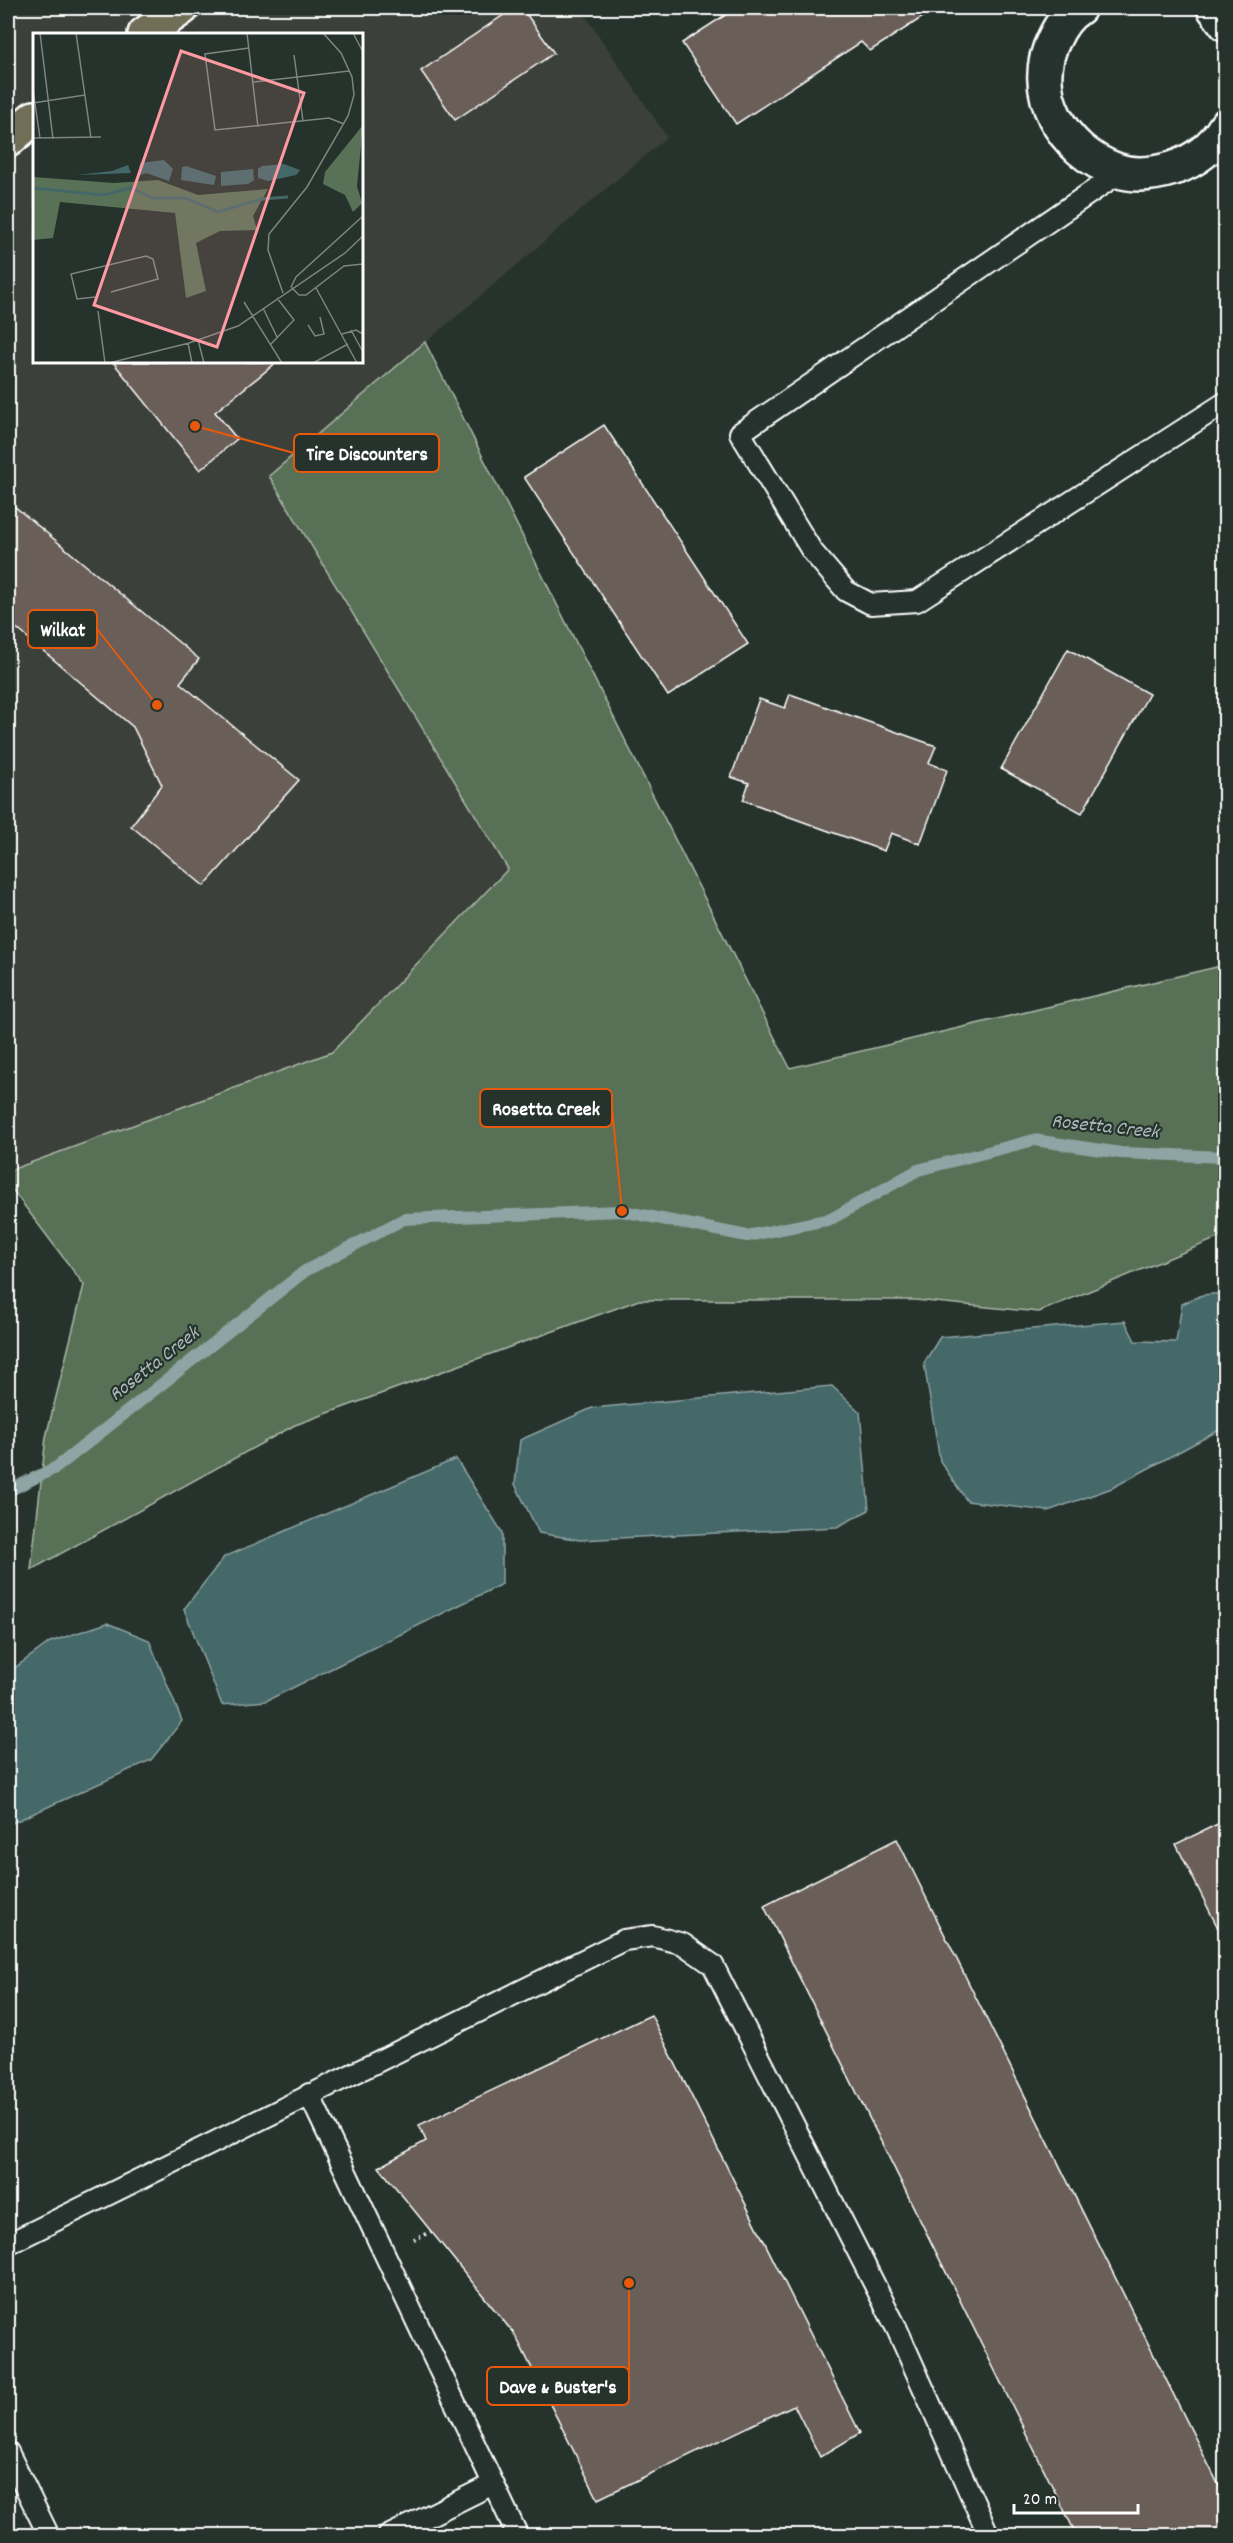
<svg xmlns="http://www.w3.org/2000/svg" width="1233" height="2543" font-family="Dekko,sans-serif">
  <rect width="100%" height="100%" fill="#26332d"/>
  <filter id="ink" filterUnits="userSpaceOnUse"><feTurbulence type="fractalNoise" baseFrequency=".0167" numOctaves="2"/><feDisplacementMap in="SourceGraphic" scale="12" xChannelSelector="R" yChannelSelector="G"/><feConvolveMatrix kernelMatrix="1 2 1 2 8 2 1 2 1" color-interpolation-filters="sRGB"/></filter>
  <g filter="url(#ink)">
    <path fill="#3a403a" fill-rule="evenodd" d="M8 8H580L667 137 269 476 508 869 332 1052 8 1171ZM34 34H362V362H34Z"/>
    <path fill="#597156" stroke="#acb8aa" stroke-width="1.5" d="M425 342 790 1068 1225 965V1235L1039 1312 915 1300H639L295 1425 31 1570 46 1437 84 1285 8 1184V1171L332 1052 508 869 269 476Z"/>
    <g fill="#446869" stroke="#8fa4a5" stroke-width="1.5">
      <path d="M1225 1293V1427L1112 1488 1048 1511 967 1501 940 1461 924 1363 940 1337 1125 1321 1135 1341 1176 1342 1182 1304 1202 1295Z"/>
      <path d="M832 1386 860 1412 869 1510 837 1527 580 1540 539 1533 515 1484 520 1440 592 1408Z"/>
      <path d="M456 1459 502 1532V1584L266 1701 222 1705 184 1609 224 1557Z"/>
      <path d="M107 1623 149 1640 182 1721 151 1760 8 1825V1673L50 1642Z"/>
    </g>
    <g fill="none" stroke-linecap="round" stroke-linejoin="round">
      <path stroke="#8fa4a5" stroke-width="12" d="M8 1491 57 1467 305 1271 404 1219 622 1211 747 1236 831 1219 918 1170 1034 1140 1121 1153 1226 1157"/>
    </g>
    <g fill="#6a5e58" stroke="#fff" stroke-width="1.5">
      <path d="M514 8H522L554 53 455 120 421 71Z"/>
      <path d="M736 8H937L870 51 861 42 736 124 682 43Z"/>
      <path d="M113 362H277L215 412 237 439 200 470Z"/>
      <path d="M604 425 748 644 668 696 524 477Z"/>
      <path d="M8 501 199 659 180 683 299 780 204 886 131 826 162 785 133 727 8 621Z"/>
      <path d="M1068 649 1149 694 1082 813 1001 769Z"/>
      <path d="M790 694 936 746 929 763 947 770 920 844 891 833 884 851 743 800 749 783 731 777 759 699 785 708Z"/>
      <path d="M1226 1820V1944L1176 1844Z"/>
      <path d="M897 1839 1226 2500V2536H1077L764 1906Z"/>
      <path d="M651 2015 860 2433 820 2457 794 2405 598 2499 515 2335 379 2167 426 2141 419 2125Z"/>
    </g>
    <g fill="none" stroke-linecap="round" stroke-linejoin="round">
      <defs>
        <g id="service">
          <path d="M1122 171 740 433 812 551 846 591 871 604 917 601 1226 402"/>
          <path d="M309 2094 518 2536"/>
          <path d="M8 2244 624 1940 653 1936 683 1944 713 1965 897 2329 989 2536"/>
          <path d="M8 2452 49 2536"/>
          <path d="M388 2536 493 2484"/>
        </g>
        <g id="minor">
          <path d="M1079 8C1067 15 1060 26 1054 39 1027 91 1063 152 1116 170 1135 177 1155 174 1174 168 1197 160 1213 147 1226 126"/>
          <path d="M1214 8 1226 24"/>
        </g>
        <g id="primary">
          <path d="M145 34 182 8"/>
          <path d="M8 140 34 118"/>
        </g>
      </defs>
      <use href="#service" stroke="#fff" stroke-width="24"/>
      <use href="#minor" stroke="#fff" stroke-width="38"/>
      <use href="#primary" stroke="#fff" stroke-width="38"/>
      <path stroke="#fff" stroke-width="4" stroke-dasharray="1.5 4.5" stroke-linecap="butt" d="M414 2240 432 2231"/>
      <use href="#service" stroke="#26332d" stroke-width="20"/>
      <use href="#minor" stroke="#26332d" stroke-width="33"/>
      <use href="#primary" stroke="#716e59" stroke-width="33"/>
    </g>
  </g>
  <g text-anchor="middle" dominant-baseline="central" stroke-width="4.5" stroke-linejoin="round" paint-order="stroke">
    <g font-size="20" font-style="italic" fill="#abbbbc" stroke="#26332d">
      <text transform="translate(1105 1128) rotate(6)">Rosetta Creek</text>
      <text transform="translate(155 1365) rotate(-38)">Rosetta Creek</text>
    </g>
  </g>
  <g transform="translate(33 33)">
    <rect width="330" height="330" fill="#26332d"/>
    <path d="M330 92 324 153 329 170 320 179 312 162 290 151 292 139ZM0 144 81 150 125 147 165 162 235 156 220 183 224 197 187 198 163 210 173 258 153 265 142 180 27 169 20 205 0 207Z" fill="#597156"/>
    <path d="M131 127 140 136 136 148 113 140 105 143 107 130ZM251 131 267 137 263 142 235 148 225 145V136L229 133ZM95 132 98 140 44 142 79 138ZM153 133 183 143 181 152 148 147 149 134ZM220 136 221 147 215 151 188 153V139Z" fill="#446869"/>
    <path fill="none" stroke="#446869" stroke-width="3" d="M0 155 70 162 98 155 120 165H152L185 179 229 166 255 164"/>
    <path fill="none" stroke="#7d8581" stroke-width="1.5" d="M7 0 20 106M43 0 58 105M214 0 225 94M320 0 330 19M216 15 172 21 182 97 296 85 311 91M261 22 270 88M220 49 316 38M0 57 7 105M0 70 52 62M0 105 68 104M258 254 266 262H273L311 233 330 231M258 254 263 244 330 183M283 255 324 330M250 260 235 217 236 201 274 154 315 83 321 62 319 44 308 20 290 0M62 264 44 266 38 241 113 223 120 226 125 246 78 259M211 269 249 330M230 275 244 304M65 278 72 330M275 292 282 303 291 301 287 284M318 297 330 319M309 301 323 297 330 301M165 307 171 330M155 310 159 330M238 311 261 287 244 265M76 330 156 310 205 293 312 220 330 203M280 330 315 311"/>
    <path fill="#ff9aa2" fill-opacity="0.15" stroke="#ff9aa2" stroke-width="3" d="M148 18 271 60 184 314 61 272Z"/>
    <rect width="330" height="330" fill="none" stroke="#fff" stroke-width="3"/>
  </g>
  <path fill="none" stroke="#e8590c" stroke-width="2" d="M195 426L294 453M157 705L97 629M622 1211L612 1108M629 2283L629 2386"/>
  <g fill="#e8590c" stroke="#26332d" stroke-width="2">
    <circle cx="195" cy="426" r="6"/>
    <circle cx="157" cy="705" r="6"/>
    <circle cx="622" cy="1211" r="6"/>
    <circle cx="629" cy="2283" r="6"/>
  </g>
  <g fill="#26332d" stroke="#e8590c" stroke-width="2">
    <rect x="294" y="434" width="145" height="38" rx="6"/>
    <rect x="28" y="610" width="69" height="38" rx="6"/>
    <rect x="480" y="1089" width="132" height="38" rx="6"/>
    <rect x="487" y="2367" width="142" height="38" rx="6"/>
  </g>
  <g font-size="20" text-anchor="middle" font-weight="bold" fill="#fff">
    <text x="367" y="460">Tire Discounters</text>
    <text x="63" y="636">Wilkat</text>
    <text x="546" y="1115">Rosetta Creek</text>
    <text x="558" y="2393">Dave &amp; Buster's</text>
  </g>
  <rect width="1233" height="2543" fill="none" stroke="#26332d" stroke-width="30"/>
  <rect x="15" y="15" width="1203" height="2513" fill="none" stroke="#fff" stroke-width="2" filter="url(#ink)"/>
  <path d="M1014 2504v9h124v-9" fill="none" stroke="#ffffff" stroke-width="3"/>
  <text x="1023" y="2504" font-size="18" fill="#ffffff" stroke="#26332d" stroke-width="4.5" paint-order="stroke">20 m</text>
</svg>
